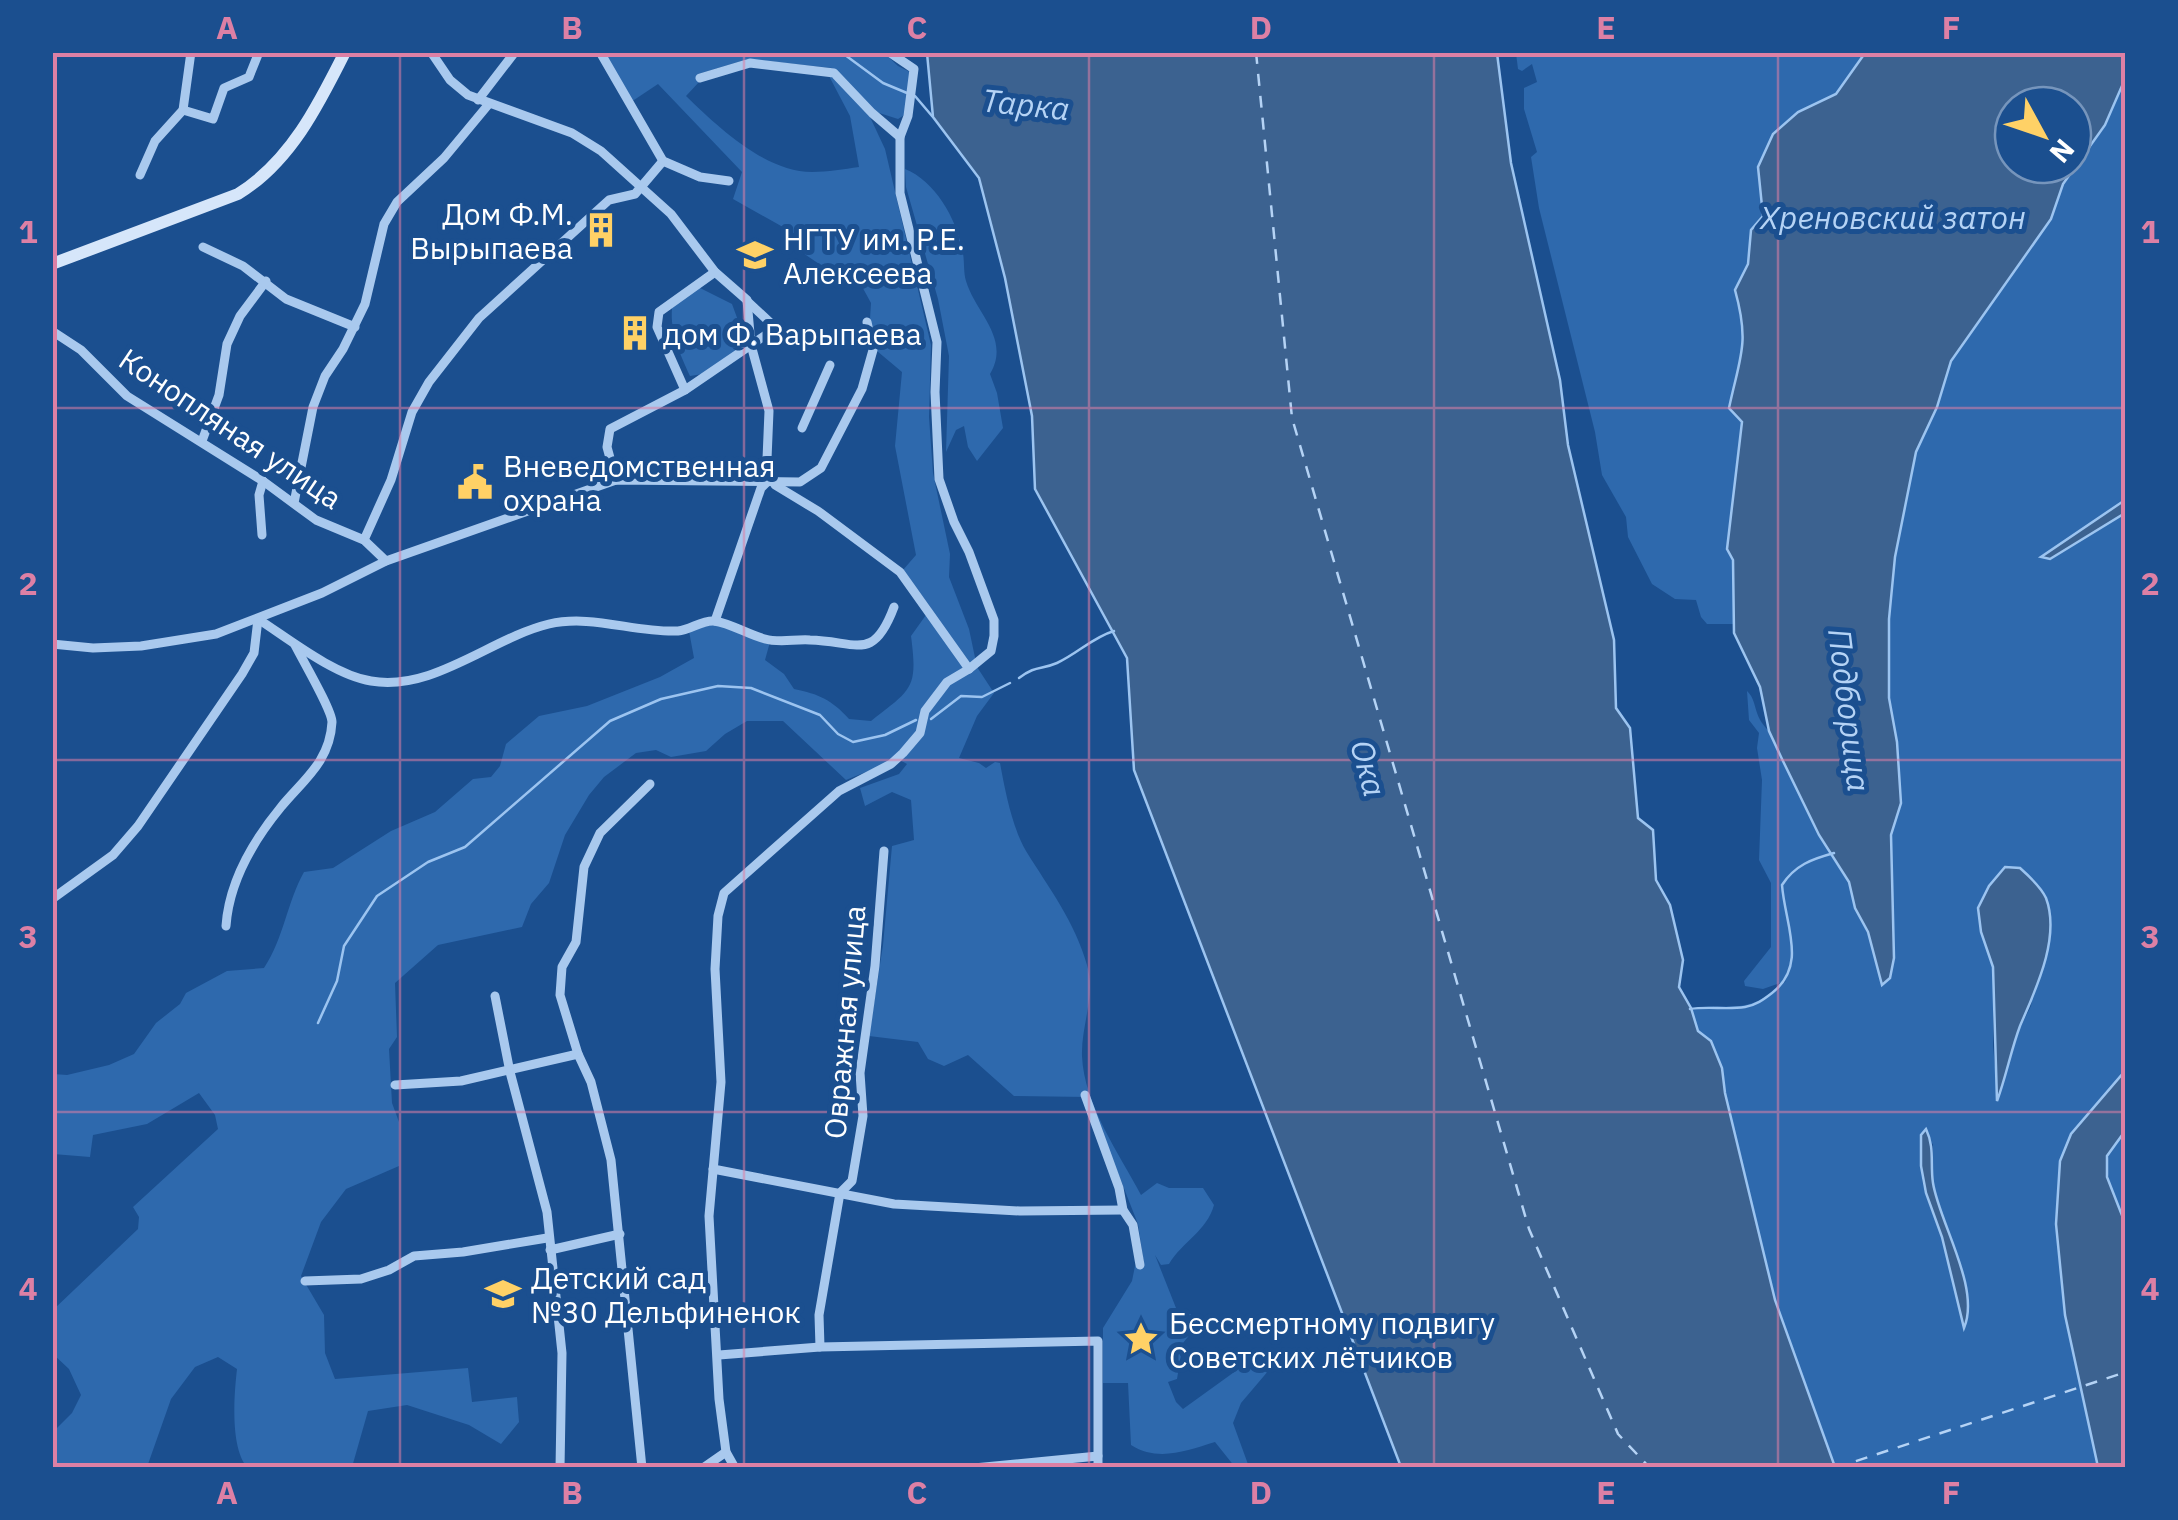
<svg xmlns="http://www.w3.org/2000/svg" width="2178" height="1520" font-family="'IBM Plex Sans',sans-serif">
  <rect width="100%" height="100%" fill="#1b4f8f"/>
  <g fill="#2e69ad" fill-rule="evenodd">
    <path d="M603 53H884L898 66 910 72 906 114 898 119 873 111 832 68 748 59 698 74 700 81 686 96C717 126 765 172 812 172 828 172 844 169 859 167L850 116 829 76 837 78 870 117 885 149 931 345 929 417 933 473 950 554 949 577 969 629 977 667 994 693 977 716 959 758 979 763 986 768 995 762 1000 763C1005 790 1012 827 1026 851 1049 888 1075 922 1087 965 1096 996 1081 1025 1082 1056 1084 1105 1119 1153 1141 1195L1157 1183 1169 1188H1203L1214 1205C1207 1231 1182 1242 1169 1264L1161 1265 1155 1255 1178 1313 1191 1314 1195 1328 1183 1343 1177 1379 1168 1382 1176 1402 1183 1409 1262 1352 1269 1370 1241 1403 1233 1423 1249 1467H1235L1215 1442C1186 1451 1158 1462 1131 1445L1128 1383H1103V1328L1132 1281 1135 1266 1144 1264 1138 1224 1088 1097 1014 1096 968 1055 944 1066 928 1059 918 1042 869 1036 883 945 892 846 914 840 911 800 892 792 865 806 860 788 899 774 907 764 898 759 846 780 783 721H747L725 734 706 751 671 757 656 750 636 753 604 777 589 795 565 835 549 883 531 904 522 927 438 945 395 983 397 1037 389 1049 392 1103 399 1122V1166L346 1189 321 1222 301 1276 324 1315 325 1353 335 1379 468 1368 472 1402 517 1397 519 1422 501 1444 469 1425 407 1405 368 1411 352 1467H247C230 1447 234 1395 237 1369L218 1357 195 1367 171 1399 147 1467H53L52 1427 56 1429 72 1413 81 1395 69 1369 53 1354V1310L138 1229 139 1217 133 1207 218 1129 215 1115 199 1093 147 1124 93 1135 90 1157 53 1154V1074L67 1075 109 1065 134 1054 156 1023 180 1004 186 993 227 971 264 968C284 938 287 902 304 872L333 868 391 831 435 812 473 779 491 777 500 766 506 744 539 716 587 706 660 677 694 658 689 631 715 624 770 642 765 660 784 674 794 689C819 694 832 700 849 719L871 721C912 689 918 689 911 636L931 608 903 570 916 555 895 446 902 372 877 351 870 319 871 303 859 281 834 274 800 251 790 231 733 199 742 172 658 84 631 102Z"/>
    <path d="M1516 53H1865L1836 94 1798 112 1790 120 1758 167 1763 216 1751 230 1748 264 1735 290C1750 344 1740 356 1729 408L1742 422 1733 560V624H1707L1701 617 1696 600 1675 599 1652 584 1628 537 1626 517 1602 475 1595 432 1539 208 1531 157 1537 152 1524 109V88L1537 82 1532 64 1522 71 1518 69Z"/>
    <path d="M2125 79V500L2042 557 2051 559 2125 513V1071L2071 1134 2060 1161 2056 1223 2065 1315 2098 1467H1835L1775 1300 1725 1092 1722 1068 1711 1041 1698 1031 1691 1008C1737 1003 1748 1016 1786 981L1763 989 1745 986 1744 981 1771 947V883L1759 860 1762 780 1757 748 1759 733 1749 720 1747 691C1758 701 1752 715 1769 731L1819 835 1849 882 1855 908 1890 978 1894 957 1891 835 1901 803 1897 742 1889 698V619L1895 557 1916 452 1937 407 1951 361 2051 219 2063 184 2105 126ZM2021 868 2046 897 2031 1006 2020 1028 1998 1099 1993 1046V967L1981 932ZM1933 1143V1185L1962 1272C1949 1250 1917 1190 1922 1165 1923 1159 1929 1149 1933 1143Z"/>
    <path d="M905 169C935 181 956 218 962 249 965 259 963 271 966 281 976 314 1011 338 990 374L997 393 1003 428 977 461 968 447 964 426 956 430 946 452 949 356 938 299 906 187Z"/>
    <path d="M698 287 732 304 747 345 709 373 690 376C680 354 670 333 672 308Z"/>
    <path d="M2125 1131V1223C2112 1191 2093 1158 2125 1131Z"/>
  </g>
  <g fill="#3c6290" stroke="#9cc4f0" stroke-width="2.5" fill-rule="evenodd">
    <path d="M927 53H1497L1511 163 1560 380 1568 445 1614 640 1616 708 1630 728 1638 818 1653 830 1656 880 1670 905 1683 960 1679 987 1691 1008 1698 1031 1711 1041 1722 1068 1725 1093 1775 1300 1835 1467H1401L1134 770 1127 658 1035 489 1032 416 1005 278 979 178 933 117Z"/>
    <path d="M1865 53H2126L2125 79 2105 125 2063 184 2051 219 1951 361 1937 407 1916 452 1895 557 1889 619V698L1897 742 1901 803 1891 835 1894 958 1890 978 1882 985 1868 932 1855 908 1849 882 1819 835 1782 759 1769 731 1760 687 1734 633 1733 560 1727 549 1742 422 1729 408C1740 356 1750 344 1735 290L1748 264 1751 230 1763 216 1758 167 1773 134 1798 112 1836 94ZM2013 105H2073V165H2013Z"/>
    <path d="M2125 500V513L2050 559 2041 557Z"/>
    <path d="M2005 867 2020 868C2029 876 2041 887 2046 898 2061 938 2035 991 2020 1026 2011 1050 2006 1077 1997 1101L1993 967 1981 932 1978 908 1989 886Z"/>
    <path d="M2125 1071V1131L2107 1156V1177L2125 1223V1467H2098L2065 1315 2056 1224 2060 1161 2071 1134Z"/>
    <path d="M1926 1129C1935 1148 1930 1164 1933 1183 1939 1222 1981 1288 1964 1328L1942 1237 1926 1193 1921 1166V1135Z"/>
  </g>
  <g fill="none" stroke-linecap="round" stroke-linejoin="round">
    <g stroke="#9cc4f0" stroke-width="2.5">
      <path d="M841 52 883 83 907 93"/>
      <path d="M915 96 932 116"/>
      <path d="M1019 678C1036 665 1041 670 1057 663 1077 654 1093 637 1114 631"/>
      <path d="M931 719 961 696 982 697 1010 683"/>
      <path d="M1690 1009C1708 1006 1727 1010 1745 1007 1756 1005 1763 1000 1772 993 1808 965 1785 925 1782 885 1795 865 1812 859 1834 853"/>
      <path d="M318 1023 337 981 344 946 377 896 428 862 465 847 610 721 661 699 718 686 751 688 820 715 838 734 853 742 885 735 916 720"/>
    </g>
    <g stroke="#b5d3f5" stroke-width="2.5" stroke-dasharray="12 10" stroke-linecap="butt">
      <path d="M1256 52 1292 418 1529 1229 1618 1434 1650 1468"/>
      <path d="M1835 1468 2126 1372"/>
    </g>
    <g stroke="#a9c9ee" stroke-width="9">
      <path d="M431 52 450 80 468 95 572 133 601 151 671 214 715 272 747 300 751 345 769 411 766 483 761 488 715 621"/>
      <path d="M600 52 663 161 700 177 729 181"/>
      <path d="M52 53 53 52"/>
      <path d="M700 78 750 63 834 73 872 113 900 137"/>
      <path d="M478 100 515 52"/>
      <path d="M183 110 213 119 224 88 249 77 259 52"/>
      <path d="M140 175 155 141 183 110 191 52"/>
      <path d="M203 247 243 266 286 299 355 327"/>
      <path d="M52 331 81 350 127 396 263 481 316 520 364 540 386 561"/>
      <path d="M685 390 657 327 659 312 715 272"/>
      <path d="M802 428 830 365"/>
      <path d="M202 441 219 395 227 344 240 316 266 281"/>
      <path d="M616 480 607 447 610 429 685 390 776 328 747 301"/>
      <path d="M775 485 818 511 900 572 969 669"/>
      <path d="M294 503 313 407 325 376 343 349 365 304 384 224 397 202 444 158 488 105"/>
      <path d="M262 535 259 495 263 481"/>
      <path d="M364 540 391 480 412 412 429 382 479 318 609 200 635 194 663 161"/>
      <path d="M258 619C289 639 334 675 371 681 433 692 491 638 549 624 592 614 635 633 678 631 690 630 702 620 714 621 730 623 749 635 765 639 779 643 795 639 810 640 857 641 873 663 894 607"/>
      <path d="M52 644 93 648 141 646 216 634 322 593 386 561 616 480 800 482 821 468 862 389 873 350 867 322"/>
      <path d="M52 899 113 855 138 826 242 674 254 653 258 619"/>
      <path d="M226 926C229 882 253 841 281 807 303 780 330 762 332 722 332 710 303 661 295 645"/>
      <path d="M495 996 510 1072 547 1212 562 1353 560 1468"/>
      <path d="M395 1085 461 1081 578 1054"/>
      <path d="M1085 1095 1119 1188 1123 1210 1133 1225 1140 1265"/>
      <path d="M713 1169 894 1204 1020 1211 1123 1210"/>
      <path d="M550 1250 620 1234"/>
      <path d="M305 1281 361 1279 389 1270 414 1256 463 1252 547 1238"/>
      <path d="M820 1347 819 1315 840 1193 852 1181 863 1116 860 1073 875 966 884 851"/>
      <path d="M719 1355 820 1347 1098 1341V1468"/>
      <path d="M642 1468 611 1160 591 1082 578 1054 560 995 562 967 576 942 584 867 600 833 650 784"/>
      <path d="M703 1468 726 1452"/>
      <path d="M735 1468 726 1452 719 1399 709 1216 721 1082 715 969 718 916 724 893 839 791 891 764 903 753 920 733 925 711 947 682 969 669 991 651 994 636V620L969 552 954 522 939 479 935 392 937 342 900 193V137L908 116 914 69 889 52"/>
      <path d="M974 1468 1098 1456"/>
    </g>
    <path stroke="#d6e6fa" stroke-width="12" d="M52 264 238 194C290 162 318 106 345 52"/>
  </g>
  <path fill="none" stroke="#dd80a5" stroke-width="2.5" stroke-opacity="0.55" d="M400 52V1468M744 52V1468M1089 52V1468M1434 52V1468M1778 52V1468M52 408H2126M52 760H2126M52 1112H2126"/>
  <defs>
    <symbol id="building-bare" viewBox="-9 -9 18 18"><path d="M-4-6H4V6H1V3H-1V6H-4ZM-2.5-4.3h1.7v1.8h-1.7ZM.8-4.3h1.7v1.8H.8ZM-2.5-1h1.7V.8h-1.7ZM.8-1h1.7V.8H.8Z" fill="#ffd166" stroke="#1b4f8f" stroke-width="2.5" paint-order="stroke"/></symbol>
    <symbol id="university-bare" viewBox="-9 -9 18 18"><path d="M0-5L7-2L0 1L-7-2ZM-4 1L0 2.5L4 1V4Q0 6-4 4Z" fill="#ffd166" stroke="#1b4f8f" stroke-width="2.5" paint-order="stroke"/></symbol>
    <symbol id="civic-bare" viewBox="-9 -9 18 18"><path d="M-.6-6.5H3V-4.5H.6V-3L4-1V1h2V6H-6V1h2V-1L-.6-3ZM-1.2 2.5V6h2.4V2.5Z" fill="#ffd166" stroke="#1b4f8f" stroke-width="2.5" paint-order="stroke"/></symbol>
    <symbol id="school-bare" viewBox="-9 -9 18 18"><path d="M0-5L7-2L0 1L-7-2ZM-4 1L0 2.5L4 1V4Q0 6-4 4Z" fill="#ffd166" stroke="#1b4f8f" stroke-width="2.5" paint-order="stroke"/></symbol>
    <symbol id="sight-bare" viewBox="-9 -9 18 18"><path d="M0-6L1.8-2.2L6-1.7L2.9 1.2L3.7 5.4L0 3.3L-3.7 5.4L-2.9 1.2L-6-1.7L-1.8-2.2Z" fill="#ffd166" stroke="#1b4f8f" stroke-width="2.5" paint-order="stroke"/></symbol>
  </defs>
  <g fill-rule="evenodd">
    <use href="#building-bare" x="576" y="205" width="50" height="50"/>
    <use href="#university-bare" x="730" y="230" width="50" height="50"/>
    <use href="#building-bare" x="610" y="308" width="50" height="50"/>
    <use href="#civic-bare" x="450" y="457" width="50" height="50"/>
    <use href="#school-bare" x="478" y="1269" width="50" height="50"/>
    <use href="#sight-bare" x="1116" y="1314" width="50" height="50"/>
  </g>
  <g text-anchor="middle" dominant-baseline="central" stroke-width="10" stroke-linejoin="round" paint-order="stroke">
    <g font-size="30" fill="#fff" stroke="#1b4f8f" text-anchor="start">
      <text x="573" y="213" text-anchor="end">Дом Ф.М.<tspan x="573" dy="34">Вырыпаева</tspan></text>
      <text x="783" y="238">НГТУ им. Р.Е.<tspan x="783" dy="34">Алексеева</tspan></text>
      <text x="663" y="333">дом Ф. Варыпаева</text>
      <text x="503" y="465">Вневедомственная<tspan x="503" dy="34">охрана</tspan></text>
      <text x="531" y="1277">Детский сад<tspan x="531" dy="34">№30 Дельфиненок</tspan></text>
      <text x="1169" y="1322">Бессмертному подвигу<tspan x="1169" dy="34">Советских лётчиков</tspan></text>
    </g>
    <g font-size="30" fill="#fff" stroke="#1b4f8f">
      <text transform="translate(231 428) rotate(34)">Конопляная улица</text>
      <text transform="translate(844 1022) rotate(-85)">Овражная улица</text>
    </g>
    <g font-size="32" font-style="italic" fill="#b5d3f5" stroke="#1b4f8f">
      <text transform="translate(1026 104) rotate(6)">Тарка</text>
      <text x="1893" y="217">Хреновский затон</text>
      <text transform="translate(1850 710) rotate(83)">Подборица</text>
      <text transform="translate(1369 768) rotate(75)">Ока</text>
    </g>
  </g>
  <rect width="2178" height="1520" fill="none" stroke="#1b4f8f" stroke-width="110"/>
  <g transform="translate(2043 135) rotate(130)"><circle r="48" fill="#1b4f8f" stroke="#7695bc" stroke-width="2.5"/>
  <path d="M0-8L18 38L0 25L-18 38Z" fill="#ffd166"/>
  <text y="-15" font-size="28" font-weight="bold" text-anchor="middle" fill="#ffffff">N</text>
  </g>
  <rect x="55" y="55" width="2068" height="1410" fill="none" stroke="#dd80a5" stroke-width="4"/>
  <g font-size="32" text-anchor="middle" font-weight="bold" fill="#dd80a5">
    <text x="227" y="39">A</text>
    <text x="572" y="39">B</text>
    <text x="917" y="39">C</text>
    <text x="1261" y="39">D</text>
    <text x="1606" y="39">E</text>
    <text x="1951" y="39">F</text>
    <text x="28" y="243">1</text>
    <text x="2150" y="243">1</text>
    <text x="28" y="595">2</text>
    <text x="2150" y="595">2</text>
    <text x="28" y="948">3</text>
    <text x="2150" y="948">3</text>
    <text x="28" y="1300">4</text>
    <text x="2150" y="1300">4</text>
    <text x="227" y="1504">A</text>
    <text x="572" y="1504">B</text>
    <text x="917" y="1504">C</text>
    <text x="1261" y="1504">D</text>
    <text x="1606" y="1504">E</text>
    <text x="1951" y="1504">F</text>
  </g>
</svg>
